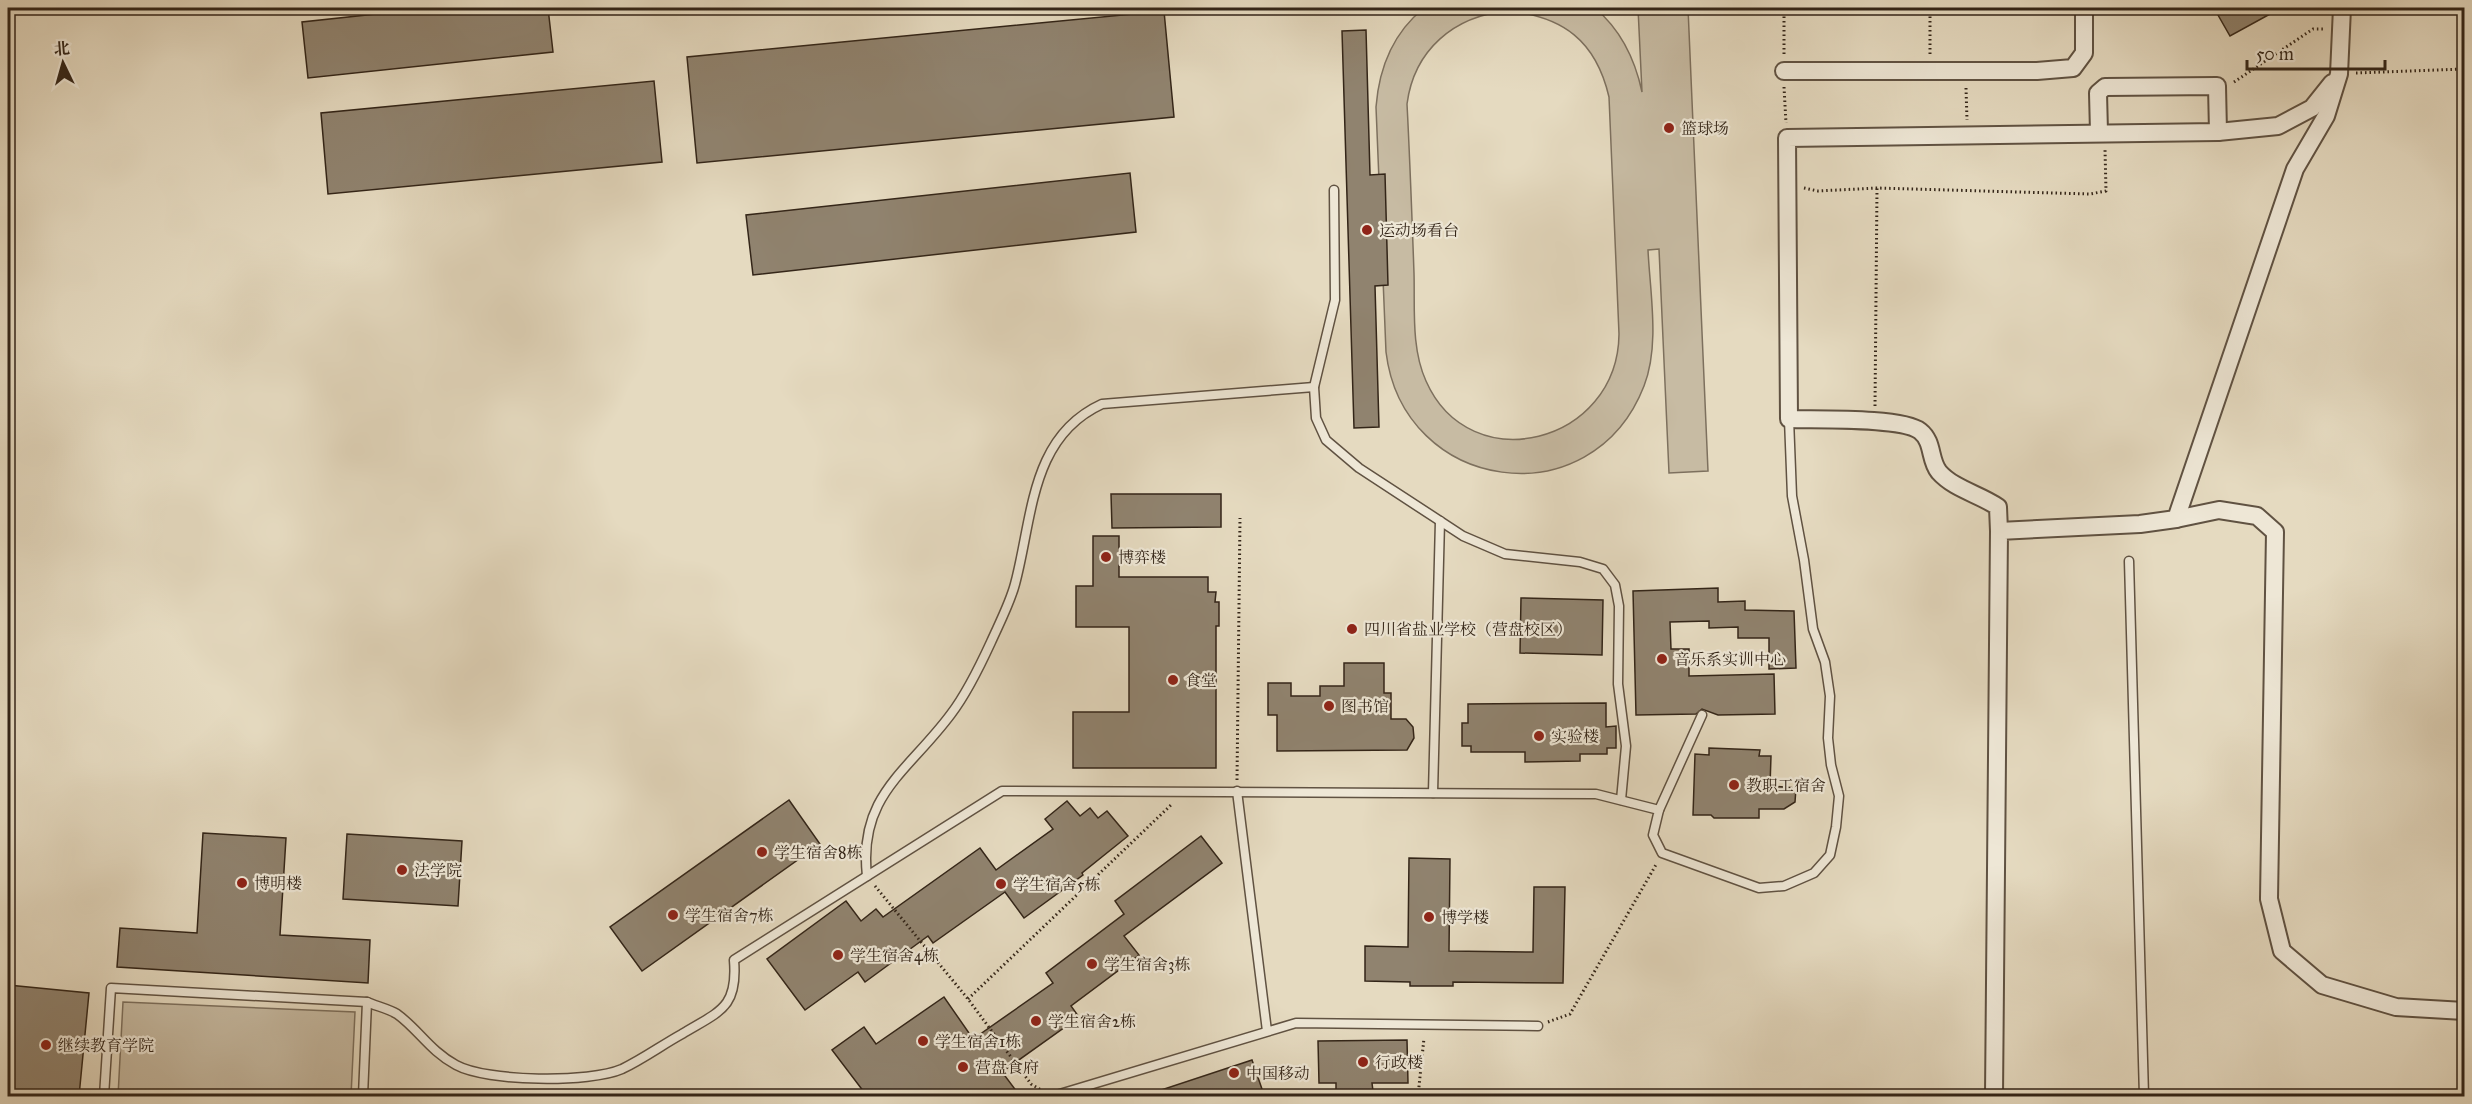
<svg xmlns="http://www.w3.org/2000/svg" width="2472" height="1104" font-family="'IM FELL Great Primer','Noto Serif SC',serif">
  <rect width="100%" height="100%" fill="#e5dac0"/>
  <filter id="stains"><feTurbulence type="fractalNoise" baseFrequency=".00333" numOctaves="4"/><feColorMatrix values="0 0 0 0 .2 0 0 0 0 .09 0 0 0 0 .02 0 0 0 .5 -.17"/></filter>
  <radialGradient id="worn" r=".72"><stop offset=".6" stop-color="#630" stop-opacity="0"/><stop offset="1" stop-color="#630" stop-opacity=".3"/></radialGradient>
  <g fill="#c7bba3" stroke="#7d705e" stroke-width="1.5" fill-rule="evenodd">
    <path d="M1424 8H1595C1621 30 1635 59 1642 92L1638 8H1688L1708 471 1669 473 1659 249 1648 250C1650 293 1660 345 1644 386 1592 520 1403 493 1386 352L1376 107C1379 68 1393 33 1424 8ZM1507 11C1563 16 1596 41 1609 97L1619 334C1618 444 1470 481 1426 381 1411 348 1415 308 1414 273 1412 217 1410 161 1407 104 1414 50 1454 16 1507 11Z"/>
    <path d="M123 1002 355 1012 351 1096H118Z"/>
  </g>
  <g fill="#90836f" stroke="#332518" stroke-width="1.5">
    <path d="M432 8H548L553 52 308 78 302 22Z"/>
    <path d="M2214 8H2281L2230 36Z"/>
    <path d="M1164 11 1174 117 697 163 687 57Z"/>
    <path d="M1366 30 1370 175 1385 174 1388 285 1375 286 1379 427 1354 428 1342 31Z"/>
    <path d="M654 81 662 162 328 194 321 113Z"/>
    <path d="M1130 173 1136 232 753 275 746 215Z"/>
    <path d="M1111 494H1221V527L1112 528Z"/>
    <path d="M1093 536H1119V577H1208V592H1216L1215 602H1219V626H1216V768H1073V712H1129V627H1076V586H1093Z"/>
    <path d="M1718 588V602L1745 601V610L1794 611 1796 668 1769 669V638H1738V627L1709 628V621L1670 622 1671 649H1689V676L1774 674 1775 714 1718 715 1702 709 1696 714 1636 715 1633 591Z"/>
    <path d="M1521 598 1603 600 1602 655 1520 653Z"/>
    <path d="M1344 663H1384V693H1391V719H1406L1413 727 1414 738 1407 750 1277 751V715H1268V683H1291V696H1320V686H1344Z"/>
    <path d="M1606 703V727L1616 726V748H1607V754H1580V761L1525 762V752H1471V746H1462V723H1468V704Z"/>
    <path d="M1709 748 1760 750 1759 756H1771L1770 786 1796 788 1795 802 1784 809H1759V818H1714L1711 815H1693L1695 754 1709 755Z"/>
    <path d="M789 800 820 844 642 971 610 927Z"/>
    <path d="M1067 801 1080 816 1090 808 1098 818 1107 811 1128 836 1082 873 1083 875 1024 918 1005 892 933 943 928 936 865 982 858 972 805 1010 767 959 846 901 861 921 876 909 883 917 980 848 996 870 1053 829 1045 819Z"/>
    <path d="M203 833 286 838 280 935 370 940 368 983 117 967 120 928 197 933Z"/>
    <path d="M347 834 462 841 458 906 343 899Z"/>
    <path d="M1201 836 1222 863 1124 936 1139 955 1071 1006 1079 1017 1002 1072 1020 1096H867L832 1050 864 1027 876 1044 944 997 971 1036 974 1034 976 1037 1053 983 1046 973 1124 914 1115 901Z"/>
    <path d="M1409 858 1450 859 1449 951 1533 952 1534 887H1565L1563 983 1453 982V986H1410V982L1365 981V946L1408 947Z"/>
    <path d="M8 985 89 993 79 1096H8Z"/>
    <path d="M1407 1040 1408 1083H1372L1373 1091H1367V1096H1336V1083H1319L1318 1041Z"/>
    <path d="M1252 1060 1263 1092 1248 1096H1149V1094Z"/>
  </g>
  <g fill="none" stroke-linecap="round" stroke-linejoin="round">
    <defs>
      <g id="service">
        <path d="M1334 190 1335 300 1314 387 1316 418 1326 440 1359 468 1463 536 1505 554 1580 562 1603 569 1615 585 1619 606 1618 684 1626 746 1621 800"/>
        <path d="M2129 561 2144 1096"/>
        <path d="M1237 791 1267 1031"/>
        <path d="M1433 793 1440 521"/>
        <path d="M1659 810 1702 715"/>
        <path d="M867 876C858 795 908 772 951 714 967 693 980 666 991 642 999 624 1010 603 1015 584 1033 517 1030 437 1102 404L1314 387"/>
        <path d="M104 1096 111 988 367 1002C376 1006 389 1009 397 1014 418 1029 430 1051 456 1065 487 1082 590 1083 622 1069 643 1059 662 1045 682 1034 720 1011 738 1008 734 960L1002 791 1596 794 1659 810 1653 835 1662 853 1759 888 1784 886 1814 873 1830 855 1836 827 1839 796 1831 765 1828 738 1830 696 1825 662 1813 629 1804 560 1792 496 1789 419"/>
        <path d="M363 1096 367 1002"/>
        <path d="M1053 1096 1296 1023 1538 1026"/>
      </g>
      <g id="minor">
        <path d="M1784 71H2037L2073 68 2084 53V8"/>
        <path d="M2099 132 2098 93 2105 87 2217 86 2218 132"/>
        <path d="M2176 519 2219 510 2257 516 2275 532 2269 899 2282 951 2322 985 2396 1007 2464 1011"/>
        <path d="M1999 531 1998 507C1979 494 1954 489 1939 472 1929 460 1934 442 1920 431 1902 417 1815 420 1789 419L1787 138 2218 132 2278 126 2312 108 2332 83"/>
        <path d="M1994 1096 1999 531 2140 524 2176 519 2295 169 2326 116 2339 74 2342 8"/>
      </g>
    </defs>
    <use href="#service" stroke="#605242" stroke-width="11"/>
    <use href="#minor" stroke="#605242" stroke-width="20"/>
    <g stroke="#332518" stroke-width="3" stroke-dasharray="1.5 3" stroke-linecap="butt">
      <path d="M1784 54V8"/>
      <path d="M1930 54V8"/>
      <path d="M2356 73 2464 69"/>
      <path d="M2234 82 2313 29H2324"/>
      <path d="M1784 87 1786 123"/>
      <path d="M1966 88 1967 120"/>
      <path d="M1804 188 1818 191 1877 188 2090 194 2106 191 2105 149"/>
      <path d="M1875 406 1877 188"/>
      <path d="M1237 780 1240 518"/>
      <path d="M875 886 968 999 1031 1084 1043 1091"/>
      <path d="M968 999 1171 805"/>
      <path d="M1548 1022 1570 1014 1657 863"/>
      <path d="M1418 1096 1424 1038"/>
    </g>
    <use href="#service" stroke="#eee7d6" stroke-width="8"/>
    <use href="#minor" stroke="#eee7d6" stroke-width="16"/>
  </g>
  <g fill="#8f2418" stroke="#eee7d6" stroke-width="2">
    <circle cx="1669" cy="128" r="6"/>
    <circle cx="1367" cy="230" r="6"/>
    <circle cx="1106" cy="557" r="6"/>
    <circle cx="1352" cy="629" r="6"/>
    <circle cx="1662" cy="659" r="6"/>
    <circle cx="1173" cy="680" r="6"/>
    <circle cx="1329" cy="706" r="6"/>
    <circle cx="1539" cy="736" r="6"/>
    <circle cx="1734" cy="785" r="6"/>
    <circle cx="762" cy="852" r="6"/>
    <circle cx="402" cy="870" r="6"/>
    <circle cx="242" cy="883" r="6"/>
    <circle cx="1001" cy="884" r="6"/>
    <circle cx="673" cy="915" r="6"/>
    <circle cx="1429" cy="917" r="6"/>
    <circle cx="838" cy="955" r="6"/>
    <circle cx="1092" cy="964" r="6"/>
    <circle cx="1036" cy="1021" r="6"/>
    <circle cx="923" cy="1041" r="6"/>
    <circle cx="46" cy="1045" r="6"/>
    <circle cx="1363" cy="1062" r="6"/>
    <circle cx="963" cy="1067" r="6"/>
    <circle cx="1234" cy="1073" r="6"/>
  </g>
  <g text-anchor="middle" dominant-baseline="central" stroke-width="4.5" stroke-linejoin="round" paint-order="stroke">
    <g font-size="16" fill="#332518" stroke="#eee7d6" text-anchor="start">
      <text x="1681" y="128">篮球场</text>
      <text x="1379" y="230">运动场看台</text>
      <text x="1118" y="557">博弈楼</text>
      <text x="1364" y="629">四川省盐业学校（营盘校区）</text>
      <text x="1674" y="659">音乐系实训中心</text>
      <text x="1185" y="680">食堂</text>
      <text x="1341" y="706">图书馆</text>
      <text x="1551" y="736">实验楼</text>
      <text x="1746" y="785">教职工宿舍</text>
      <text x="774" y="852">学生宿舍8栋</text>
      <text x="414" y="870">法学院</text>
      <text x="254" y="883">博明楼</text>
      <text x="1013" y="884">学生宿舍5栋</text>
      <text x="685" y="915">学生宿舍7栋</text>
      <text x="1441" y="917">博学楼</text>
      <text x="850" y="955">学生宿舍4栋</text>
      <text x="1104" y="964">学生宿舍3栋</text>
      <text x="1048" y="1021">学生宿舍2栋</text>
      <text x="935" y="1041">学生宿舍1栋</text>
      <text x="58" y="1045">继续教育学院</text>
      <text x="1375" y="1062">行政楼</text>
      <text x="975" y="1067">营盘食府</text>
      <text x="1246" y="1073">中国移动</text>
    </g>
  </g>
  <rect width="2472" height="1104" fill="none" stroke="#e5dac0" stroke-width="30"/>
  <rect x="9" y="9" width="2454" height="1086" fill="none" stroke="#332518" stroke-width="3"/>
  <rect x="15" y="15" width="2442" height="1074" fill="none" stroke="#332518" stroke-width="1.5"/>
  <g transform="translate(63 63) rotate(355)" stroke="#eee7d6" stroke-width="4.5" paint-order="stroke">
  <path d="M0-4.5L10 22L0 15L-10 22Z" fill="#332518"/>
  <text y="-9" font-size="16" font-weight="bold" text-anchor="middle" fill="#332518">北</text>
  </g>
  <path d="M2247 60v9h138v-9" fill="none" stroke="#332518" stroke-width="3"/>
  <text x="2256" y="60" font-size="18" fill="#332518" stroke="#eee7d6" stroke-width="4.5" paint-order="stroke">50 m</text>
  <rect width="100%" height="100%" filter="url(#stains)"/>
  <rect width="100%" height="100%" fill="url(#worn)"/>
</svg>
